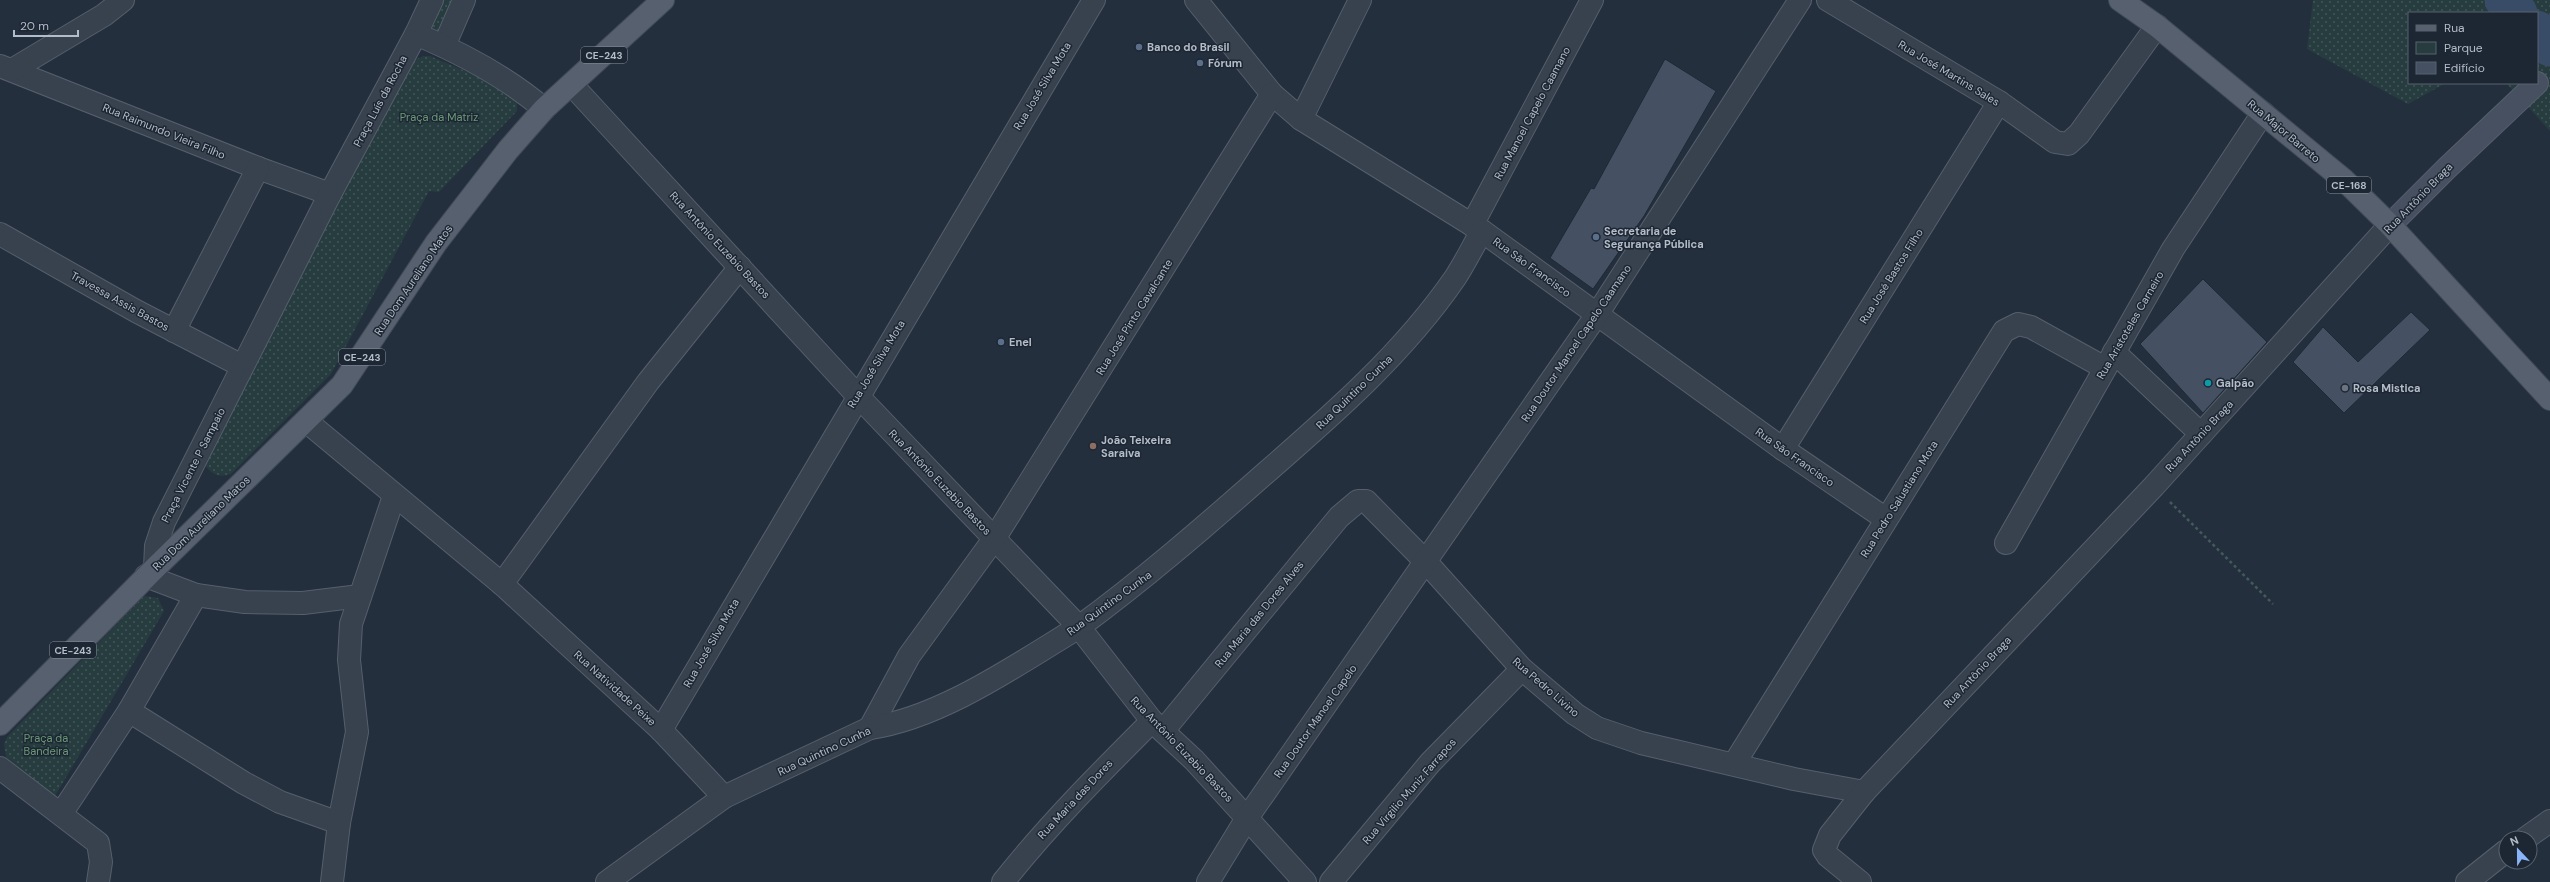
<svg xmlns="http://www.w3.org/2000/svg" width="2550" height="882" font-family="'DM Sans',sans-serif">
  <defs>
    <pattern id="green-dots" width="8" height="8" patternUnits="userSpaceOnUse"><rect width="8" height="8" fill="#263c3f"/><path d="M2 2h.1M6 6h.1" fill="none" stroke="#435659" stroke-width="1.8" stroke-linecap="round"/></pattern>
  </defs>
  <rect width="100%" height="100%" fill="#242f3e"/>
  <g fill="url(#green-dots)">
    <path d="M419 0H465L448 39 410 22Z"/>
    <path d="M2313 0H2550V131L2506 83H2537V13H2409V83H2446L2408 104 2307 49Z"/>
    <path d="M423 56H430L510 90 517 99V111L439 192 429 191 331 374 231 474C220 478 212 475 205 465L244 368 411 62Z"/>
    <path d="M144 596 158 598 164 611 55 796 6 757 4 744 7 737Z"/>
  </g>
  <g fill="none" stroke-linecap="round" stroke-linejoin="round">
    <g stroke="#394c67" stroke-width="39">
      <path d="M2504 0 2518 13"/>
      <path d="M2537 30 2550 47"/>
    </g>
  </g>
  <g fill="#455162" stroke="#1f2835">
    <path d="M1665 59 1716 91 1644 216 1593 289 1550 258 1591 188 1594 189Z"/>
    <path d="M2203 279 2267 342 2203 413 2140 344Z"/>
    <path d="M2411 312 2430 330 2344 413 2293 362 2323 327 2358 362Z"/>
  </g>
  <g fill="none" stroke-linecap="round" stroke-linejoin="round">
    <defs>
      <g id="street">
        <path d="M1196 0 1272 94 1301 119 1482 231 1783 449 1886 519"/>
        <path d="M1828 0 1999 102 2055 142 2068 144 2079 134 2157 26"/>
        <path d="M416 34 432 0"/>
        <path d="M444 46 464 0"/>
        <path d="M0 66 258 168 330 194"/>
        <path d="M12 70 104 15 123 0"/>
        <path d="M572 85 857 395 1079 627 1152 721 1194 760 1305 882"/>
        <path d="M1301 119 1360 0"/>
        <path d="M1472 225 1592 0"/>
        <path d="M0 234 136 311 242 366"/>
        <path d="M174 331 258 168"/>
        <path d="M2114 352 2201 434"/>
        <path d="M306 421 502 584 661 730 724 797"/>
        <path d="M1783 449 1999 102"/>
        <path d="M2006 543 2173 249 2263 113"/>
        <path d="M155 568 156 546 164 522 330 194 416 34C461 53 507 77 544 109"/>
        <path d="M502 584 648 382 740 267"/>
        <path d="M196 595 245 602 303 603 360 596"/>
        <path d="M129 711 244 783 280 802 339 823"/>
        <path d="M870 728 909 656 994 539 1272 94"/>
        <path d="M661 730 1094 0"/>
        <path d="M1163 731 1339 517 1358 501H1366L1427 563 1522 669 1575 714 1597 728 1641 743 1794 779 1864 792"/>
        <path d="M1734 764 2004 331 2018 324 2031 327 2105 368"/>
        <path d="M0 768 98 843 101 862 98 882"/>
        <path d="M61 814 129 711 196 595 146 576"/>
        <path d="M2526 838 2550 821"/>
        <path d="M332 882 339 823 357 732 349 660 351 624 394 496"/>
        <path d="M607 882 724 797 870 728C941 718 1018 664 1079 627 1143 580 1202 529 1261 477 1331 416 1402 355 1455 278 1465 263 1473 246 1482 231"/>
        <path d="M1003 882C1049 824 1100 773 1152 721"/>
        <path d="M1208 882 1247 818 1596 316 1800 0"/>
        <path d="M1331 882 1430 763 1522 669"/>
        <path d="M1860 882 1828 856 1824 850 1830 835 1864 792 2154 486 2390 225"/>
        <path d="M2467 882 2506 851"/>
      </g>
      <path id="secondary" d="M2390 225 2447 168 2537 83"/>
      <g id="primary">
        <path d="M2120 0 2157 26 2344 180 2390 225 2550 399"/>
        <path d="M0 724 155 568 342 385 436 243 508 150 544 109 663 0"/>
      </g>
    </defs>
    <use href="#street" stroke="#565f6c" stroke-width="24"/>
    <use href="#secondary" stroke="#565f6c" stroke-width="24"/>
    <use href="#primary" stroke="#414a57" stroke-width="24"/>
    <path stroke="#44595c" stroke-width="2.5" stroke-dasharray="3 3" stroke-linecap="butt" d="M2170 502 2273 604"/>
    <use href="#street" stroke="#38414e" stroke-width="22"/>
    <use href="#secondary" stroke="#465061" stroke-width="22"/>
    <use href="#primary" stroke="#56606e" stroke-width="22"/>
  </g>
  <g fill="#5c6f8a" stroke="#1d2633" stroke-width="1.5">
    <circle cx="1139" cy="47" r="4"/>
    <circle cx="1200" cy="63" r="4"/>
    <circle cx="1596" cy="237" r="4"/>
    <circle cx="1001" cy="342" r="4"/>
  </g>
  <circle fill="#0f9aa8" stroke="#1d2633" stroke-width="1.5" cx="2208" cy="383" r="4"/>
  <circle fill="#6b7280" stroke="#1d2633" stroke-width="1.5" cx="2345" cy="388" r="4"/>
  <circle fill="#8d6e63" stroke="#1d2633" stroke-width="1.5" cx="1093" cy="446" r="4"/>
  <g text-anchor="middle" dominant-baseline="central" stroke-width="3" stroke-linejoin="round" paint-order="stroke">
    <g fill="#1d2633" stroke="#878f9c" stroke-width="1">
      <rect x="581" y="47" width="46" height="16" rx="3"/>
      <rect x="2327" y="177" width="44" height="16" rx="3"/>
      <rect x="339" y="349" width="46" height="16" rx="3"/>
      <rect x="50" y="642" width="46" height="16" rx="3"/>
    </g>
    <g font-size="10" font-weight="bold" fill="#b4bcc9">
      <text x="604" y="55">CE-243</text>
      <text x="2349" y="185">CE-168</text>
      <text x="362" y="357">CE-243</text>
      <text x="73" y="650">CE-243</text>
    </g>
    <g font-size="11" font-weight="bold" fill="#b4bcc9" stroke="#1d2633" text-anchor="start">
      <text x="1147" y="47">Banco do Brasil</text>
      <text x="1208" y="63">Fórum</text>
      <text x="1604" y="231">Secretaria de<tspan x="1604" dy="13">Segurança Pública</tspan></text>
      <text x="1009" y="342">Enel</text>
      <text x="2216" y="383">Galpão</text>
      <text x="2353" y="388">Rosa Mistica</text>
      <text x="1101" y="440">João Teixeira<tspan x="1101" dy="13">Saraiva</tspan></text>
    </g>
    <g font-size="11" fill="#b4bcc9" stroke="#1d2633">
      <text transform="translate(1949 73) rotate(31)">Rua José Martins Sales</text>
      <text transform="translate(1042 86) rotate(-59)">Rua José Silva Mota</text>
      <text transform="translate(380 101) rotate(-62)">Praça Luís da Rocha</text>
      <text transform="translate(1532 113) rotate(-62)">Rua Manoel Capelo Caamano</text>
      <text transform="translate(164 131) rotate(22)">Rua Raimundo Vieira Filho</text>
      <text transform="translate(2284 131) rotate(40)">Rua Major Barreto</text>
      <text transform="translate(2418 198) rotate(-46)">Rua Antônio Braga</text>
      <text transform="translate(720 245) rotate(47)">Rua Antônio Euzebio Bastos</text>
      <text transform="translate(1532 267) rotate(36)">Rua São Francisco</text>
      <text transform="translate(1891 276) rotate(-58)">Rua José Bastos Filho</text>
      <text transform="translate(413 280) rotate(-56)">Rua Dom Aureliano Matos</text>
      <text transform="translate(120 301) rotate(29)">Travessa Assis Bastos</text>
      <text transform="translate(1134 317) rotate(-58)">Rua José Pinto Cavalcante</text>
      <text transform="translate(2130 325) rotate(-60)">Rua Aristoteles Carneiro</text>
      <text transform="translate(1576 343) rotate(-56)">Rua Doutor Manoel Capelo Caamano</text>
      <text transform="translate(876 364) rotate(-59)">Rua José Silva Mota</text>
      <text transform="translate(1354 392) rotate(-44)">Rua Quintino Cunha</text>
      <text transform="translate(2199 436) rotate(-47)">Rua Antônio Braga</text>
      <text transform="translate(1795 457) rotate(35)">Rua São Francisco</text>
      <text transform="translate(193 465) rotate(-63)">Praça Vicente P Sampaio</text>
      <text transform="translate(940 482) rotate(46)">Rua Antônio Euzebio Bastos</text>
      <text transform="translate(1899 499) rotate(-58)">Rua Pedro Salustiano Mota</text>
      <text transform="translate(201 523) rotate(-44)">Rua Dom Aureliano Matos</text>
      <text transform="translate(1109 603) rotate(-36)">Rua Quintino Cunha</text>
      <text transform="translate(1259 614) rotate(-51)">Rua Maria das Dores Alves</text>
      <text transform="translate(711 643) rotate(-60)">Rua José Silva Mota</text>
      <text transform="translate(1977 672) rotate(-47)">Rua Antônio Braga</text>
      <text transform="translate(1546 687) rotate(41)">Rua Pedro Livino</text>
      <text transform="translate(615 688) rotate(42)">Rua Natividade Peixe</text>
      <text transform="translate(1315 721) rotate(-55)">Rua Doutor Manoel Capelo</text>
      <text transform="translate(1182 749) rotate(46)">Rua Antônio Euzebio Bastos</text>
      <text transform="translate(824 751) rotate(-25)">Rua Quintino Cunha</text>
      <text transform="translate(1409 791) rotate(-49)">Rua Virgilio Muniz Farrapos</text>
      <text transform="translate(1075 799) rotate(-47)">Rua Maria das Dores</text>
    </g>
    <g font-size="11" fill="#6b9a76" stroke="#1d2633">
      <text x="439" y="117">Praça da Matriz</text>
      <text x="46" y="738">Praça da<tspan x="46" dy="13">Bandeira</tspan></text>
    </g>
  </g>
  <rect x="2408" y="12" width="130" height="72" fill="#1d2633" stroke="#59626f"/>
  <rect x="2416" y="25" width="20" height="6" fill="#56606e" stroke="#59626f"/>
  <text x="2444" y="32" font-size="12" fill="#b4bcc9">Rua</text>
  <rect x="2416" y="42" width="20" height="12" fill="#263c3f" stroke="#59626f"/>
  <text x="2444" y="52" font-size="12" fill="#b4bcc9">Parque</text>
  <rect x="2416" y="62" width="20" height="12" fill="#455162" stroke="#59626f"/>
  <text x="2444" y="72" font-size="12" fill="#b4bcc9">Edifício</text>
  <g transform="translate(2518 850) rotate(338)"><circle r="19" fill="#1d2633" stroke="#59626f"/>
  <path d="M0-3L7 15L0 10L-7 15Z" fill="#8ab4f8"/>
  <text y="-6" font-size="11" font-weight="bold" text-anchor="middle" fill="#b4bcc9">N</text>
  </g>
  <path d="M14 30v6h64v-6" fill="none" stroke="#b4bcc9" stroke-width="2"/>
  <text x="20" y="30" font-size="12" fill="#b4bcc9" stroke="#1d2633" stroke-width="3" paint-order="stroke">20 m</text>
</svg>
